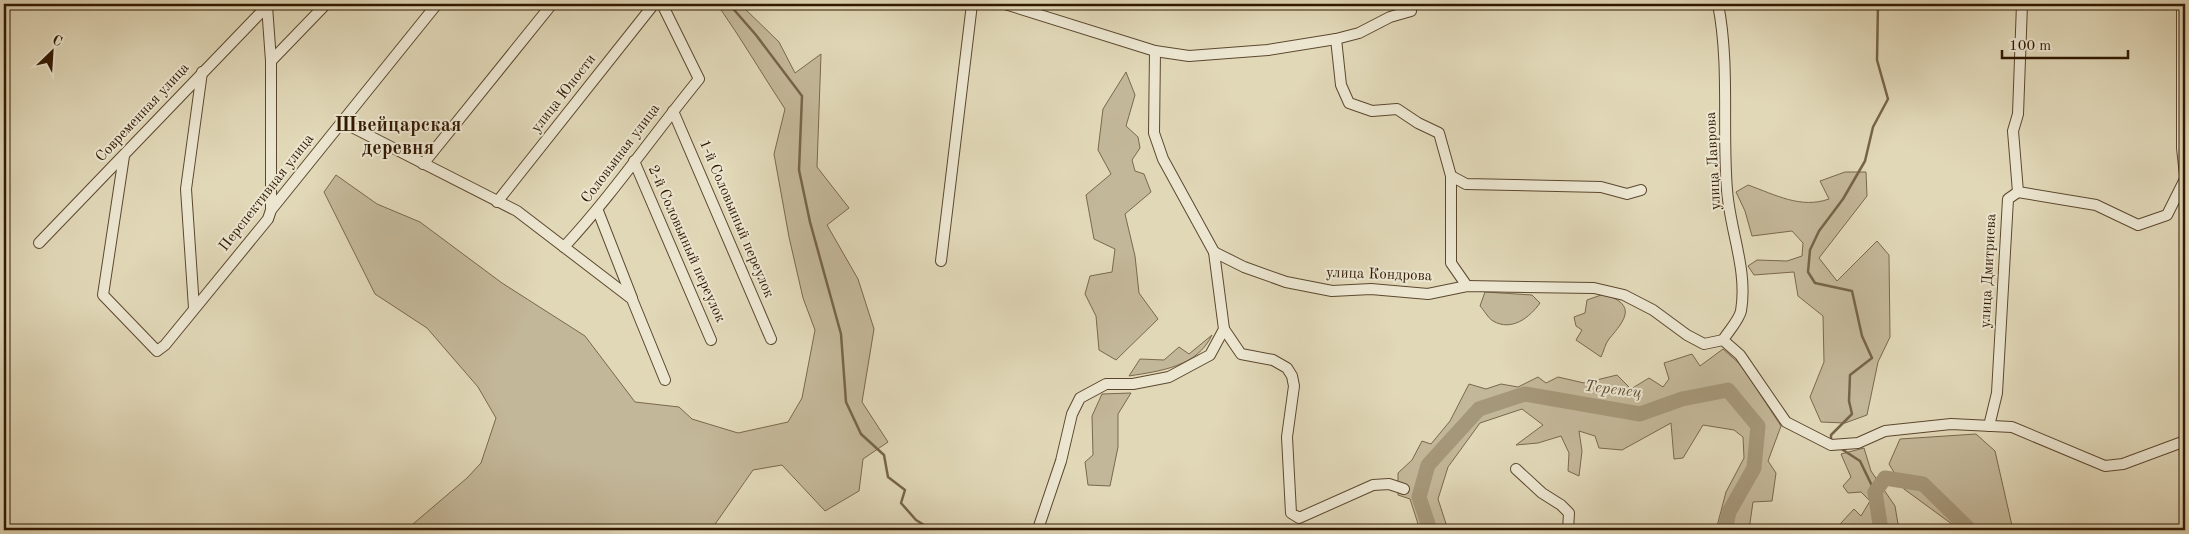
<svg xmlns="http://www.w3.org/2000/svg" width="2189" height="534" font-family="'Old Standard TT',serif">
  <rect width="100%" height="100%" fill="#e1d8b8"/>
  <filter id="stains"><feTurbulence type="fractalNoise" baseFrequency=".004" numOctaves="4"/><feColorMatrix values="0 0 0 0 .2 0 0 0 0 .09 0 0 0 0 .02 0 0 0 .5 -.17"/></filter>
  <radialGradient id="worn" r=".72"><stop offset=".6" stop-color="#630" stop-opacity="0"/><stop offset="1" stop-color="#630" stop-opacity=".3"/></radialGradient>
  <g fill="#c3b799" stroke="#7a684c">
    <path d="M717 4H740L779 42 795 73 821 54 817 167 849 208 827 225 858 279 874 329 862 402 888 442 863 459 859 491 825 511 782 465 753 470 711 530H406L467 478 481 463 496 418 478 387 427 328 375 294 324 192 336 175 377 204 420 222 502 283 585 336 635 402 679 407 692 419 738 433 788 422 802 398 815 330 803 298 789 237 774 154 785 109C762 74 741 38 717 4Z"/>
    <path d="M1126 72 1135 95 1126 126 1138 137 1140 148 1132 160 1135 171 1144 174 1151 192 1125 214 1135 256 1139 293 1158 319 1116 360 1099 350 1096 316 1085 294 1090 276 1112 272 1115 249 1094 239 1086 195 1111 174 1098 150 1103 109Z"/>
    <path d="M1845 172H1866L1867 196 1819 258 1837 281 1877 241 1889 255 1890 337 1878 362 1867 415 1845 423 1821 422 1810 397 1824 362 1823 316 1798 296 1794 272 1754 275 1748 266 1757 260 1787 261 1802 256 1803 243 1792 231 1752 236 1745 211 1736 192 1748 185C1776 195 1801 209 1829 199L1820 181Z"/>
    <path d="M1485 292 1532 295 1540 303C1530 317 1512 332 1493 321 1488 318 1484 310 1480 306Z"/>
    <path d="M1604 294C1637 305 1626 319 1609 339 1605 344 1604 351 1601 357L1576 340 1582 330 1576 326 1574 317 1585 313 1587 300Z"/>
    <path d="M1212 335C1197 367 1160 371 1129 376L1140 359 1164 360 1179 347 1189 354Z"/>
    <path d="M1723 349 1741 365 1781 426 1768 461 1776 473 1772 501 1753 502 1749 530H1716L1726 492 1744 458 1743 437 1734 430 1703 425 1683 458 1674 459 1671 423 1622 450 1599 448 1595 436 1579 431 1582 451 1579 476 1568 471 1569 453 1561 436 1538 443 1516 445 1543 425 1522 409 1480 423 1448 467 1438 499 1448 530H1420L1410 499 1398 495V473L1412 460 1422 441 1431 444 1450 421 1469 384 1486 389 1501 384 1518 387 1538 377 1546 383 1558 377 1584 383 1617 375 1631 389 1649 378 1663 387 1669 379 1664 363 1692 354 1700 366Z"/>
    <path d="M1131 393 1118 414V447L1110 486 1088 485 1085 462 1093 455 1092 416 1102 394Z"/>
    <path d="M1976 434 1995 451 2013 530H1960L1904 489 1889 464 1900 439Z"/>
    <path d="M1864 448 1871 471 1895 506 1899 530H1841V523L1854 509 1861 516 1870 501 1861 492 1848 493 1843 486 1851 477 1841 454Z"/>
  </g>
  <g fill="none" stroke-linecap="round" stroke-linejoin="round">
    <g stroke="#766449" stroke-width="2.5">
      <path d="M729 4 756 35 802 96 799 170 810 222 841 334 846 402 861 434 884 455 888 477 905 490 901 503 916 520 932 530"/>
      <path d="M1831 442V435L1852 414 1849 401 1850 375 1872 358 1862 336 1852 291 1815 283 1808 272 1810 250 1819 231 1843 199 1865 161 1873 127 1888 99 1877 60 1878 4"/>
      <path d="M1840 448 1860 461 1875 492"/>
    </g>
    <g stroke="#a59779" stroke-width="15">
      <path d="M1430 530 1419 497 1428 465 1479 409 1525 394 1640 414 1682 399 1728 390 1758 426 1754 468 1729 512 1725 530"/>
      <path d="M1881 530 1875 492 1885 478 1923 484 1970 530"/>
    </g>
    <defs>
      <g id="street">
        <path d="M1005 4 1155 51 1189 56 1268 50 1336 39 1359 33 1390 17 1411 11"/>
        <path d="M1718 4C1730 65 1722 128 1727 190 1730 231 1748 270 1741 311 1739 320 1728 332 1723 340"/>
        <path d="M2182 4V148L2185 175"/>
        <path d="M267 6 271 61V210"/>
        <path d="M1336 39 1341 85 1349 103 1372 111 1397 109 1418 123 1439 133 1451 176V263L1467 286"/>
        <path d="M271 61 326 4"/>
        <path d="M673 111 771 339"/>
        <path d="M342 122 517 211 632 299 665 380"/>
        <path d="M124 156 103 295 157 351 165 345 268 219 271 210 437 4"/>
        <path d="M634 161 711 340"/>
        <path d="M423 164 552 4"/>
        <path d="M1451 176 1466 184 1601 187 1627 194 1641 190"/>
        <path d="M2018 192 2096 205 2138 225 2167 215 2185 179"/>
        <path d="M497 202 654 4"/>
        <path d="M598 211 632 298"/>
        <path d="M39 243 269 4"/>
        <path d="M564 247C613 194 654 134 699 79L662 4"/>
        <path d="M1214 252 1244 267 1286 282 1332 291 1371 289 1428 294 1467 286 1594 288 1624 295 1653 310 1687 335 1704 344 1723 340"/>
        <path d="M941 261 972 4"/>
        <path d="M194 308 186 189 202 72"/>
        <path d="M1224 329 1241 354 1273 360 1287 368 1292 376 1294 386 1287 437 1291 513 1299 518 1373 485 1389 484 1404 489"/>
        <path d="M1723 340 1740 355 1786 422 1831 445 1858 443 1885 431 1951 424 2012 427 2105 466 2123 464 2185 441"/>
        <path d="M1989 426 1997 393 2008 199 2018 192 2013 131 2018 114 2022 4"/>
        <path d="M1516 469 1542 493 1561 505 1569 513 1568 530"/>
        <path d="M1035 530 1038 529 1061 461 1072 414 1080 398 1106 384H1133L1169 377 1210 355 1224 329 1214 252 1163 159 1154 133 1155 51"/>
      </g>
    </defs>
    <use href="#street" stroke="#5c482e" stroke-width="12"/>
    <use href="#street" stroke="#ece6d1" stroke-width="10"/>
  </g>
  <g text-anchor="middle" dominant-baseline="central" stroke-width="4" stroke-linejoin="round" paint-order="stroke">
    <g font-size="15" fill="#301800" stroke="#ece6d1">
      <text transform="translate(564 94) rotate(-52)">улица Юности</text>
      <text transform="translate(143 113) rotate(-47)">Современная улица</text>
      <text transform="translate(621 154) rotate(-53)">Соловьиная улица</text>
      <text transform="translate(1714 161) rotate(-93)">улица Лаврова</text>
      <text transform="translate(267 193) rotate(-52)">Перспективная улица</text>
      <text transform="translate(736 219) rotate(67)">1-й Соловьиный переулок</text>
      <text transform="translate(686 244) rotate(66)">2-й Соловьиный переулок</text>
      <text transform="translate(1989 271) rotate(-87)">улица Дмитриева</text>
      <text transform="translate(1379 275) rotate(2)">улица Кондрова</text>
    </g>
    <g font-size="16" font-style="italic" fill="#5f4b30" stroke="#ece6d1">
      <text transform="translate(1613 390) rotate(7)">Терепец</text>
    </g>
    <g font-size="20" font-weight="bold" fill="#301800" stroke="#ece6d1">
      <text x="398" y="126">Швейцарская<tspan x="398" dy="23">деревня</tspan></text>
    </g>
  </g>
  <rect width="2189" height="534" fill="none" stroke="#e1d8b8" stroke-width="20"/>
  <rect x="5" y="5" width="2179" height="524" fill="none" stroke="#301800" stroke-width="2.5"/>
  <rect x="10" y="10" width="2169" height="514" fill="none" stroke="#301800"/>
  <g transform="translate(52 52) rotate(25)" stroke="#ece6d1" stroke-width="4" paint-order="stroke">
  <path d="M0-4L9 19L0 12L-9 19Z" fill="#301800"/>
  <text y="-8" font-size="14" font-weight="bold" text-anchor="middle" fill="#301800">С</text>
  </g>
  <path d="M2002 50v8h126v-8" fill="none" stroke="#301800" stroke-width="2.5"/>
  <text x="2009" y="50" font-size="15" fill="#301800" stroke="#ece6d1" stroke-width="4" paint-order="stroke">100 m</text>
  <rect width="100%" height="100%" filter="url(#stains)"/>
  <rect width="100%" height="100%" fill="url(#worn)"/>
</svg>
